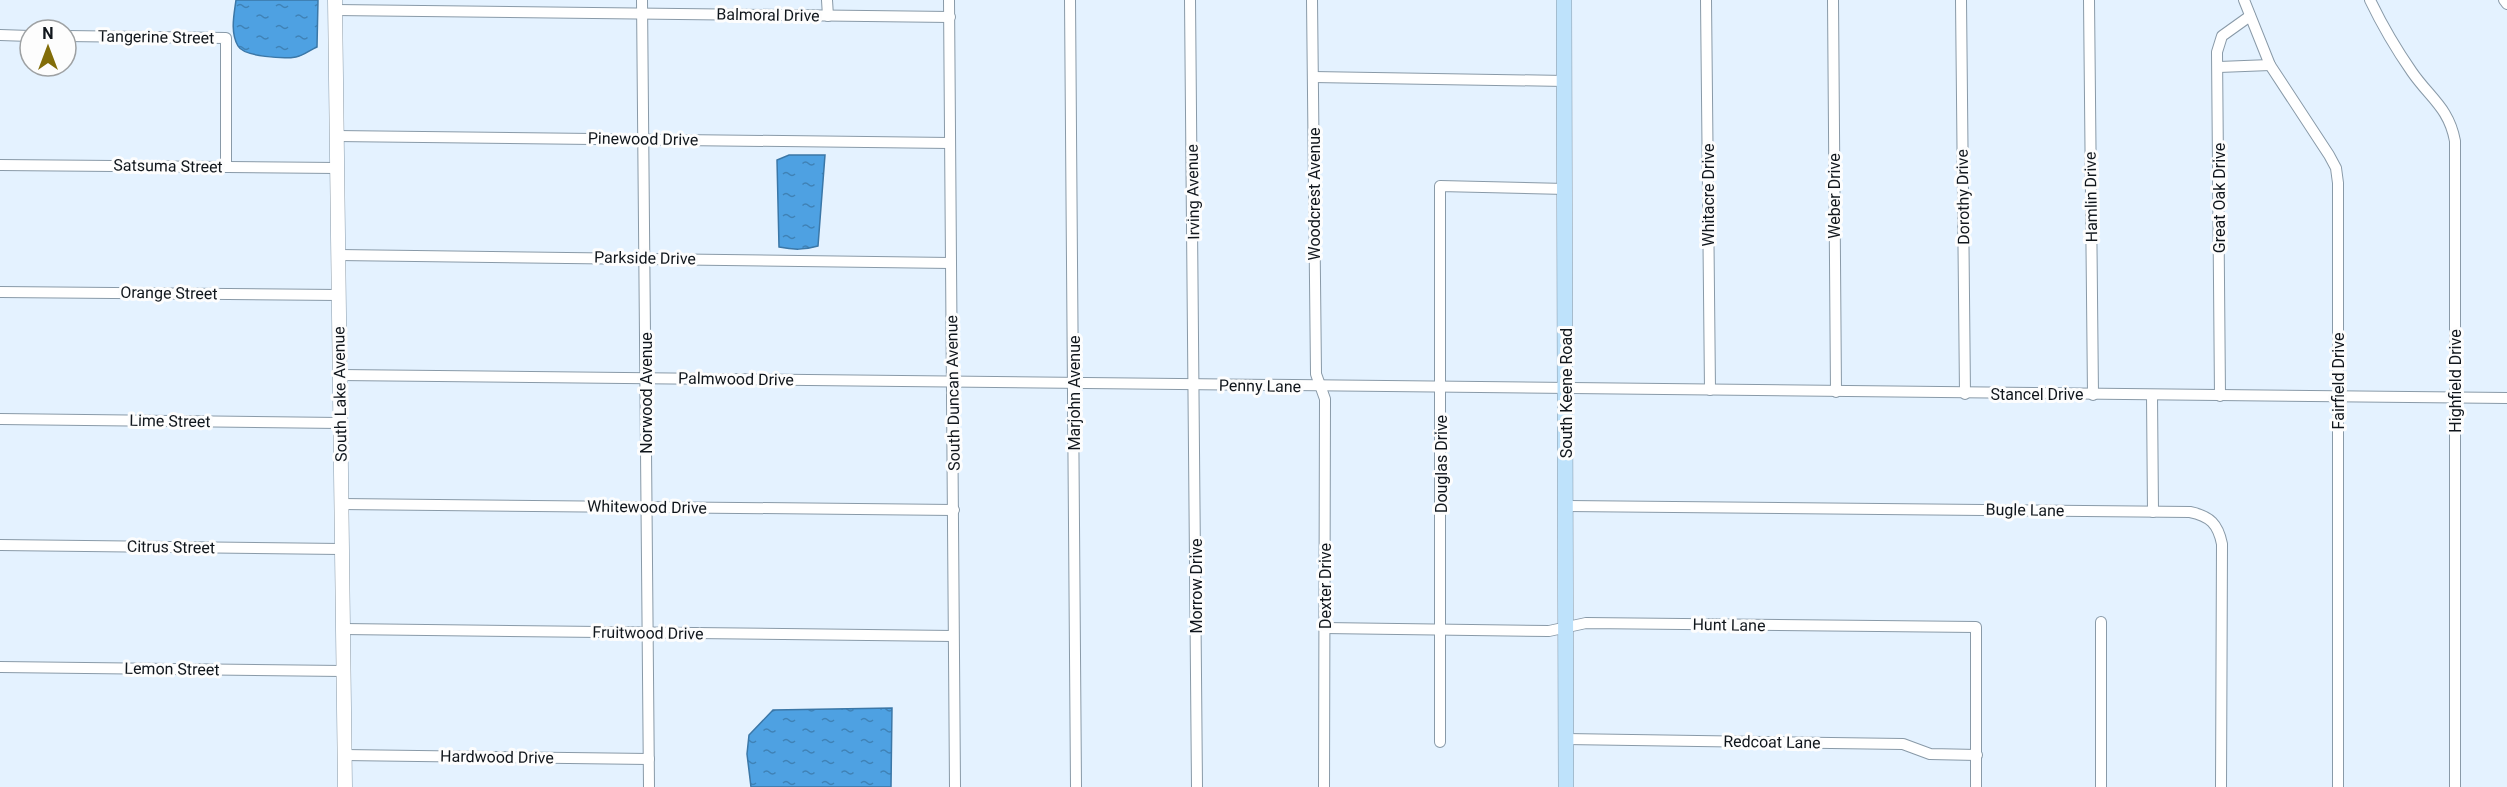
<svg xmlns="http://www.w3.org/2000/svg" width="2507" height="787" font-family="Roboto,sans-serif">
  <defs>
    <pattern id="water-ripples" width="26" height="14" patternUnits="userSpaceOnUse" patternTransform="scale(1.5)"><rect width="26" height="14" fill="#4ea1e2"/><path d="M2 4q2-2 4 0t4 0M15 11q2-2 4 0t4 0" fill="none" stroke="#3f82b6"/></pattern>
  </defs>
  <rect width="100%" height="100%" fill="#e4f2ff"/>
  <g fill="url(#water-ripples)" stroke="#3b77a7" stroke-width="1.5">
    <path d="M236 0H318L317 47C310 50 303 56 296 57 285 59 244 57 238 46 230 32 234 15 236 0Z"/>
    <path d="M789 155H825L818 246C804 250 794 250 779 247L777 160Z"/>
    <path d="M892 708 891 787H751L747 754 749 735 773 710Z"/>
  </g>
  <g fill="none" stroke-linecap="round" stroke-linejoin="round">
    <defs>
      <g id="minor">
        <path d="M642 0 649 787"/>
        <path d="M827 0 828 16"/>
        <path d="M949 0 955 787"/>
        <path d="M1070 0 1076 787"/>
        <path d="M1190 0 1197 787"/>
        <path d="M1312 0 1316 374 1325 399 1324 787"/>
        <path d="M1706 0 1710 390"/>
        <path d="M1833 0 1836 392"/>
        <path d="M1961 0 1965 394"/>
        <path d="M2089 0 2093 395"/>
        <path d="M2244 0 2270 65 2329 155 2336 168 2338 183V787"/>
        <path d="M2370 0C2382 25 2396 49 2412 72 2430 98 2449 108 2455 141V787"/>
        <path d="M2504 0 2507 4"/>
        <path d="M335 10 950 17"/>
        <path d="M0 35 30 36"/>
        <path d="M66 36 226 38V167"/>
        <path d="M2219 67 2270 65"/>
        <path d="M1313 77 1565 81"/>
        <path d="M336 136 950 143"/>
        <path d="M0 165 337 168"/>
        <path d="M339 255 951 263"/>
        <path d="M0 292 339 295"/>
        <path d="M340 375 2507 398"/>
        <path d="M2152 395 2153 512"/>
        <path d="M2220 396 2217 52 2222 36 2250 16"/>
        <path d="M0 419 340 423"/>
        <path d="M341 504 954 510"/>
        <path d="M1567 506 2190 512C2210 516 2218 524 2222 544L2221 787"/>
        <path d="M0 545 341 549"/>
        <path d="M2101 622V787"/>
        <path d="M1324 628 1549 631 1586 623 1976 627V787"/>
        <path d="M343 629 953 636"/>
        <path d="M0 667 343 671"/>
        <path d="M1566 739 1903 744 1930 754 1977 755"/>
        <path d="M1440 742V186L1566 189"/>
        <path d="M344 755 649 759"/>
      </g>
      <path id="tertiary" d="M335 0 345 787"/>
      <path id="secondary" d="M1564 0 1566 787"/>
    </defs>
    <use href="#minor" stroke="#899aa8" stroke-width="12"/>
    <use href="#tertiary" stroke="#899aa8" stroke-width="15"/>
    <use href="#secondary" stroke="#899aa8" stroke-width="16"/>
    <use href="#minor" stroke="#fff" stroke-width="10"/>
    <use href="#tertiary" stroke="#fff" stroke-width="14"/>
    <use href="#secondary" stroke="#bee2fb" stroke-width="15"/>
  </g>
  <g text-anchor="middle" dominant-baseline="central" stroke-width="6" stroke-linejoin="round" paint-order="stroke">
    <g font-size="16" fill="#10161c" stroke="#fdfdfd">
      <text transform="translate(768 15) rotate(1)">Balmoral Drive</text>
      <text transform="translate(156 37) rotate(1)">Tangerine Street</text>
      <text transform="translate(643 139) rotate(1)">Pinewood Drive</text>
      <text transform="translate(168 166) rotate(1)">Satsuma Street</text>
      <text transform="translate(1193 192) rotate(-91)">Irving Avenue</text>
      <text transform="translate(1314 194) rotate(-90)">Woodcrest Avenue</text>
      <text transform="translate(1708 195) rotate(-90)">Whitacre Drive</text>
      <text transform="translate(1834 196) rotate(-90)">Weber Drive</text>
      <text transform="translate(1963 197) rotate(-91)">Dorothy Drive</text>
      <text transform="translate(2091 197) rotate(-91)">Hamlin Drive</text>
      <text transform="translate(2219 198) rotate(-90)">Great Oak Drive</text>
      <text transform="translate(645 258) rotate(1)">Parkside Drive</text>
      <text transform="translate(169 293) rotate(1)">Orange Street</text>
      <text transform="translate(736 379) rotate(1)">Palmwood Drive</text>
      <text transform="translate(2338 381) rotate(-90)">Fairfield Drive</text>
      <text transform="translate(2455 381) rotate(-90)">Highfield Drive</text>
      <text transform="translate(1260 386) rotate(1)">Penny Lane</text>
      <text transform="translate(646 393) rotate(-90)">Norwood Avenue</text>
      <text transform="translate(953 393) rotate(-91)">South Duncan Avenue</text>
      <text transform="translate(1074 393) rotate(-90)">Marjohn Avenue</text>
      <text transform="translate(1566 393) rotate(-90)">South Keene Road</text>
      <text transform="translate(340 394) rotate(-91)">South Lake Avenue</text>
      <text x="2037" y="394">Stancel Drive</text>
      <text transform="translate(170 421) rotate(1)">Lime Street</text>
      <text transform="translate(1441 464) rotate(-90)">Douglas Drive</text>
      <text transform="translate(647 507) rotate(1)">Whitewood Drive</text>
      <text transform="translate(2025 510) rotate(1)">Bugle Lane</text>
      <text transform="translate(171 547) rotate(1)">Citrus Street</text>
      <text transform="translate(1196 586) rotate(-90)">Morrow Drive</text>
      <text transform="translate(1325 586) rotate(-90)">Dexter Drive</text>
      <text transform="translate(1729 625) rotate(1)">Hunt Lane</text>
      <text transform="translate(648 633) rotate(1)">Fruitwood Drive</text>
      <text transform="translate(172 669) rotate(1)">Lemon Street</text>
      <text transform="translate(1772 742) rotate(1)">Redcoat Lane</text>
      <text transform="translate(497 757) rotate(1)">Hardwood Drive</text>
    </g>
  </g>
  <g transform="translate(48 48)"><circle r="28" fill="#fdfdfd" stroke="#9ea1a3" stroke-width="1.5"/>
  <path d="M0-4.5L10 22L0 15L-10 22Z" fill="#826d09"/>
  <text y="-9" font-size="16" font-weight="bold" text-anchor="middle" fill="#10161c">N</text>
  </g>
</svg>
